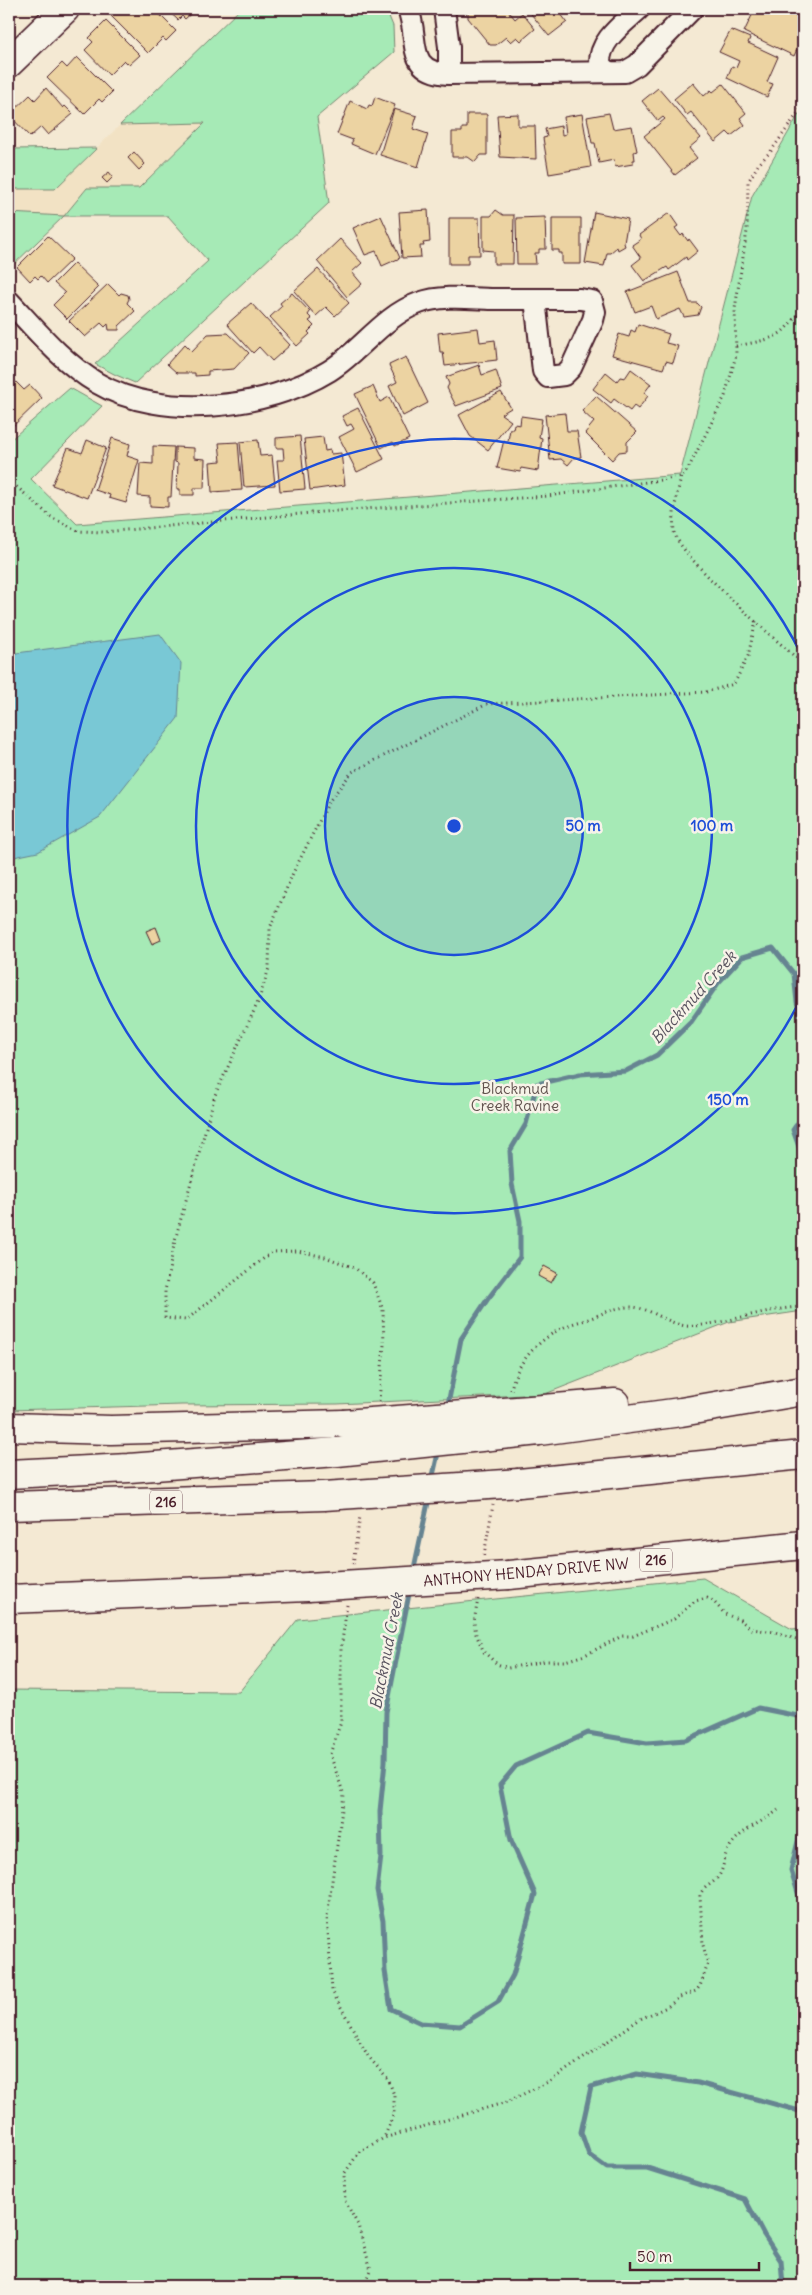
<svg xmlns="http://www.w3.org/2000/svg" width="812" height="2295" font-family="Delius,sans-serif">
  <rect width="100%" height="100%" fill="#f4e9d3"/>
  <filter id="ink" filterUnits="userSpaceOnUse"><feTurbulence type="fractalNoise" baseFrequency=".02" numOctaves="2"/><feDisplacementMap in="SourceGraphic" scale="10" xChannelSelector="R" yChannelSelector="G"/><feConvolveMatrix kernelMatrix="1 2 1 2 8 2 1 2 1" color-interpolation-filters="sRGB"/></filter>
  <g filter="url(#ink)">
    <path fill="#f2e2c4" d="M205 122 139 188H87L64 216 9 213V189H55L120 125Z"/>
    <g fill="#a6eab6" stroke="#788470">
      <path d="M240 9H386L393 26 394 52 317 117 329 203 135 383 116 375 95 364 208 261 168 216H64L9 269V213L64 216 87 188H139L205 123 120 125Z"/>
      <path d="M803 107V1311L729 1322 545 1394 337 1404 182 1405 9 1410V441L70 388 102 406 31 479 77 524 680 475 752 196Z"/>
      <path d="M97 148 55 189H9V149Z"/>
      <path d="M703 1578 792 1629 803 1628V2286H9V1690L239 1692 298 1619Z"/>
    </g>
    <path fill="#79c8d5" stroke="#668491" d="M160 634 181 663 178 718 100 817 38 852 9 858V654Z"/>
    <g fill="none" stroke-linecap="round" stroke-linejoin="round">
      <g stroke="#668491" stroke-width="5">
        <path d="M803 1116 793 1130 803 1158"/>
        <path d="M447 1409 461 1339 487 1300 520 1257V1221L512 1184 510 1151 526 1124 537 1084 580 1074 626 1071 657 1055 691 1022 718 983 742 957 773 948 794 974 797 1002 803 1024"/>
        <path d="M432 1480 439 1449"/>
        <path d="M413 1573 429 1498"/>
        <path d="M410 1589 386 1712 385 1762 380 1811 381 1856 377 1890 383 1921 385 1971 391 2009 421 2023 460 2026 498 2002 513 1975 535 1894 511 1840 500 1785 516 1766 588 1733 647 1743 686 1740 758 1708 803 1717"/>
        <path d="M803 1831 799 1837 791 1870 803 1909"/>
        <path d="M783 2286 781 2261 764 2235 745 2199 647 2168H607L589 2155 581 2132 591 2087 637 2074 698 2083 803 2112"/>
      </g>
    </g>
    <g fill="#ecd3a2" stroke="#4a1f2b">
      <path d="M119 9H154L176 31 166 41 163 38 148 53 111 16Z"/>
      <path d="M166 9H196L185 19 182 16 178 20Z"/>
      <path d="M472 9H507L515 19 522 13 535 29 521 41 517 37 511 42 506 37 496 45H490L468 18V12Z"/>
      <path d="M527 9H557L567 22 549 36Z"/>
      <path d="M755 9H803V45H799L794 56 744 32Z"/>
      <path d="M106 21 140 55 129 65 124 60 109 75 85 50 93 42 89 38Z"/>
      <path d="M731 30 750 38 748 43 778 57 767 82 773 84 767 97 727 78 732 66 736 68 739 61 719 52Z"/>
      <path d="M77 57 112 92 102 102 99 99 84 114 47 78 62 63 67 68Z"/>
      <path d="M693 83 704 96 711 90 713 92 723 84 746 113 740 118 745 125 731 136 727 132 715 142 691 112 687 115 674 99Z"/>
      <path d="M46 88 63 108 65 106 73 114 48 135 41 127 30 137 9 115 30 95 35 100Z"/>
      <path d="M658 88 701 138 689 148 697 158 675 175 644 136 665 119 663 117 658 121 642 101Z"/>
      <path d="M375 97 395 105 375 154 351 144 353 140 337 134 350 101 367 109 369 105 372 106Z"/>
      <path d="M394 109 417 116 413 129 428 134 418 167 380 155Z"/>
      <path d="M609 113 613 129 632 126 637 151 634 152 635 160H633V164L615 167 614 160 599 163 595 143H592L587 117Z"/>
      <path d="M467 114H487V155H481L475 162 468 157H452V132H462V128H467Z"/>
      <path d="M518 114V126H535L536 159 500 157 497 115Z"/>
      <path d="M582 114 591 167 549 174 543 138 547 137 545 129 561 126 562 135 566 134 564 117Z"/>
      <path d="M134 152 145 164 139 170 128 158Z"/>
      <path d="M109 172 113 177 107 183 102 178Z"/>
      <path d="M428 210 430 242 423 243 424 246H420L421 257 402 258 399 212Z"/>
      <path d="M496 210 503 215H514L513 264H494V251L483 250V216H491Z"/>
      <path d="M594 212 628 219 624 243 625 246 618 250 617 247 610 253H607L604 266 585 263Z"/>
      <path d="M669 213 678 226 675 228 681 236 683 234 688 241 689 239 698 251 687 260 686 257 669 270 667 267 644 281 632 265 641 258 632 245 641 239 639 235Z"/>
      <path d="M381 216 400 258 382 266 376 251 365 255 353 228Z"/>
      <path d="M545 217 546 249H539V253H535L536 264H517L516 218Z"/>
      <path d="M449 218H479L480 255H468V264H449Z"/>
      <path d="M552 218H581V264H562V253H559V250H552Z"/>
      <path d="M48 236 72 259 47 283 41 276 38 279 35 276 30 281 17 267Z"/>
      <path d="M340 239 362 263 352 272 362 284 347 297 317 261Z"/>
      <path d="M74 263 99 287 67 319 53 305 65 293 54 283Z"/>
      <path d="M318 269 349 303 335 316 326 307 316 316 294 291Z"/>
      <path d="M678 272 690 303H697L701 307 698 315 684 317 680 309 656 319 651 306 635 312 627 292Z"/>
      <path d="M108 284 119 295 121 293 128 295 129 299 127 303 135 311 119 326V330H109L108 324 105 327 101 323 85 337 69 321Z"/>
      <path d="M292 293 310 312 308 315 312 319 309 321 314 326 308 332 310 334 297 346 270 317 282 306 280 303Z"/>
      <path d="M251 303 290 345 272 361 259 347 253 353 227 324Z"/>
      <path d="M638 324 669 334 666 343 678 346 673 363 666 361 663 369 612 355 619 334 629 337 631 330 635 332Z"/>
      <path d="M478 328 480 342 495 340 497 360 445 366 443 352H440L438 333Z"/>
      <path d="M228 333 249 353 234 369 208 371V375L195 376V373H177L167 364 185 344 192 351 208 334Z"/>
      <path d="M406 357 428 403 403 416 389 386 397 382 389 365Z"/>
      <path d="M479 365 482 375 496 370 502 389 456 406 447 388 449 384 446 377Z"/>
      <path d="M631 369 651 384 644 393 648 396 638 409 634 406 630 411 614 399 611 403 593 389 606 372 617 381 620 377 625 378Z"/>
      <path d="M15 381 24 390 30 385 42 398 11 428 9 426V387Z"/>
      <path d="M373 386 380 402 389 397 409 439 395 446 393 442 381 448 355 394Z"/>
      <path d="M501 392 511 408 501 414 511 421 488 450 470 436 459 415Z"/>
      <path d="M596 396 637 432 627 442V451L619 452 612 460 585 433 594 422 582 411Z"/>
      <path d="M358 408 384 459 357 472 339 437 354 429 351 424 347 426 342 416Z"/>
      <path d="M565 413 567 431H577L581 457 574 458 568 465 561 459 550 460 545 415Z"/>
      <path d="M521 416 542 419 539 437 542 438 538 471 521 468 520 472 497 468 504 440 508 441 510 429H513L514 424 520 425Z"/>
      <path d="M300 436 305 489 280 491 277 460H284L283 448H276V438Z"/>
      <path d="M323 437 325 451 330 450 331 454 341 453 345 485 310 490 304 439Z"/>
      <path d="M112 438 130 444 127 456 139 460 126 503 109 498 110 495 95 490Z"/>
      <path d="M87 440 106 448 87 498 52 485 68 448 82 453Z"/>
      <path d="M258 440 260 456 272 455 275 485 244 487 240 442Z"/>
      <path d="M238 442 242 490 212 492 210 462 221 461 219 443Z"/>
      <path d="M153 446 174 447 171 497H168V507L150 506V497L138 496 140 463 153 464Z"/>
      <path d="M175 447 194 448V458L205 459 204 488H194V495H180V489H177L178 463 175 462Z"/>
      <path d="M156 927 161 940 152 944 146 931Z"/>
      <path d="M544 1266 557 1273 551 1283 538 1276Z"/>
    </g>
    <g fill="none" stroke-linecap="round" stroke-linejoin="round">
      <defs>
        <g id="street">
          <path d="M408 9C420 39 404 72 449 74L625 72 637 65 692 9"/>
          <path d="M444 9 449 47V74"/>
          <path d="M607 71 600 65C598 41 623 24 639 9"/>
          <path d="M9 301C36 330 63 363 97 383 161 421 267 409 329 371 360 352 383 316 419 303 441 295 467 298 490 299 520 299 550 299 580 299L592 301 595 312 593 320 571 368 564 375 548 377 543 371 535 299"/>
        </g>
        <path id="secondary" d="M9 63 65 9"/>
        <g id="highway">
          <path d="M544 1409 615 1403"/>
          <path d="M9 1427 111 1430 344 1424"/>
          <path d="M539 1431 681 1412 803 1391"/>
          <path d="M9 1474 129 1468 337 1452"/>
          <path d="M519 1483 803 1455"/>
          <path d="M9 1506 324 1496"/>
          <path d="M509 1575 803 1545"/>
          <path d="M9 1599 308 1587"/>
        </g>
      </defs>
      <use href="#street" stroke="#4a1f2b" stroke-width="24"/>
      <use href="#secondary" stroke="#4a1f2b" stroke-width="31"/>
      <use href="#highway" stroke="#4a1f2b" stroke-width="31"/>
      <g stroke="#4a1f2b" stroke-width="3" stroke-dasharray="1 4" stroke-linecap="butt">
        <path d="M736 346C750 343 770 341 782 332 790 325 796 315 803 308"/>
        <path d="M681 478C677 494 672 514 674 531 677 555 776 640 799 660"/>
        <path d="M9 480 51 517 78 531 104 532 322 512 548 496 682 477 688 469 725 396 736 355 735 309 747 231 748 182 758 165 771 151 803 106"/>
        <path d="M511 1390C516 1361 542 1336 569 1325 576 1322 584 1321 591 1318 604 1313 615 1307 630 1307 653 1307 672 1329 695 1326 732 1322 767 1308 803 1307"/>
        <path d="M379 1401 384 1345 383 1310 373 1283 355 1268 325 1257 298 1251 272 1252 186 1320 165 1318V1291L175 1240 215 1095 258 1002 269 968 270 928 293 873 330 800 352 772 487 704 706 692 734 684 748 656 756 621"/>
        <path d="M484 1555 493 1505"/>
        <path d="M353 1564 360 1516"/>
        <path d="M478 1599 474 1622 476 1634 484 1652 497 1664 508 1668 545 1661H565L585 1655 622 1636H633L674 1619 695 1601 707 1598 713 1601 725 1614 740 1620 752 1629 775 1632 803 1641"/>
        <path d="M347 1605 341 1649V1722L330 1754 344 1795 327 1917 332 1991 368 2056 389 2081 394 2095V2113L384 2138"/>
        <path d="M365 2286 371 2270 358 2225 345 2201 344 2174 360 2151 384 2138 507 2102 552 2080 640 2019 667 2007 680 1997 696 1991 700 1986 708 1964 703 1945 700 1896C702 1887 712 1885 718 1877 725 1868 723 1856 729 1848 741 1829 762 1823 778 1810"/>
      </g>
      <use href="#street" stroke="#f7f3e8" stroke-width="20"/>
      <use href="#secondary" stroke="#f7f3e8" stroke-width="28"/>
      <use href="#highway" stroke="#f7f3e8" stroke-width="28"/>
      <defs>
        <g id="highway-bridge">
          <path d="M344 1424 544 1409"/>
          <path d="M337 1452 539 1431"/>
          <path d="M324 1496 519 1483"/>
          <path d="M308 1587 509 1575"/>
        </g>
      </defs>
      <use href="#highway-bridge" stroke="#4a1f2b" stroke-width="31" stroke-linecap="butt"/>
      <use href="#highway-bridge" stroke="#f7f3e8" stroke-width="28"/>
    </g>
  </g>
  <circle cx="454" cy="826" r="129" fill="#1d4ed8" fill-opacity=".12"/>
  <g fill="none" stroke="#1d4ed8" stroke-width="2.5">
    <circle cx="454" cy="826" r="129"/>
    <circle cx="454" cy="826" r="258"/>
    <path d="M802 996A387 387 0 1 1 802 656"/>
  </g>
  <g text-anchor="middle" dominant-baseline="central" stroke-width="5" stroke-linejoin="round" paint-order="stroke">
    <g fill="#f7f3e8" stroke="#7e5f64" stroke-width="1">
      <rect x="150" y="1490.5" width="32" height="23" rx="4"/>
      <rect x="640" y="1548.5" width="32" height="23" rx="4"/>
    </g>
    <g font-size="14" font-weight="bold" fill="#4a1f2b">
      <text x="166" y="1502">216</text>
      <text x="656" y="1560">216</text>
    </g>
    <g font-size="15" fill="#61524e" stroke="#f7f3e8">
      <text x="515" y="1088">Blackmud<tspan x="515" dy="17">Creek Ravine</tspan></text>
    </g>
    <g font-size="15" fill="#4a1f2b" stroke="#f7f3e8">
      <text transform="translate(526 1572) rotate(-5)">ANTHONY HENDAY DRIVE NW</text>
    </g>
    <g font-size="16" font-style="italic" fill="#58525e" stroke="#f7f3e8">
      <text transform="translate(693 997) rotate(-48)">Blackmud Creek</text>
      <text transform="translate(386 1651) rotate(-79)">Blackmud Creek</text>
    </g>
  </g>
  <circle cx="454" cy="826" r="8" fill="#1d4ed8" stroke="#f7f3e8" stroke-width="2.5"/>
  <g font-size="15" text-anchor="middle" font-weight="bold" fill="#1d4ed8" stroke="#f7f3e8" stroke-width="5" stroke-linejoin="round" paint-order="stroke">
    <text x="583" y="831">50 m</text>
    <text x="712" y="831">100 m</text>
    <text x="728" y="1105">150 m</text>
  </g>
  <rect width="812" height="2295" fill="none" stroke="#f7f3e8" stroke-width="30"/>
  <rect x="15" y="15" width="782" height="2265" fill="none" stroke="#4a1f2b" stroke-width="2" filter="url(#ink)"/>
  <path d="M630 2262v8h129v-8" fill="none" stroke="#4a1f2b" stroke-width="2.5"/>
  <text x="637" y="2262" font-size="15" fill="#4a1f2b" stroke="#f7f3e8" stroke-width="4" paint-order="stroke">50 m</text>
</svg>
